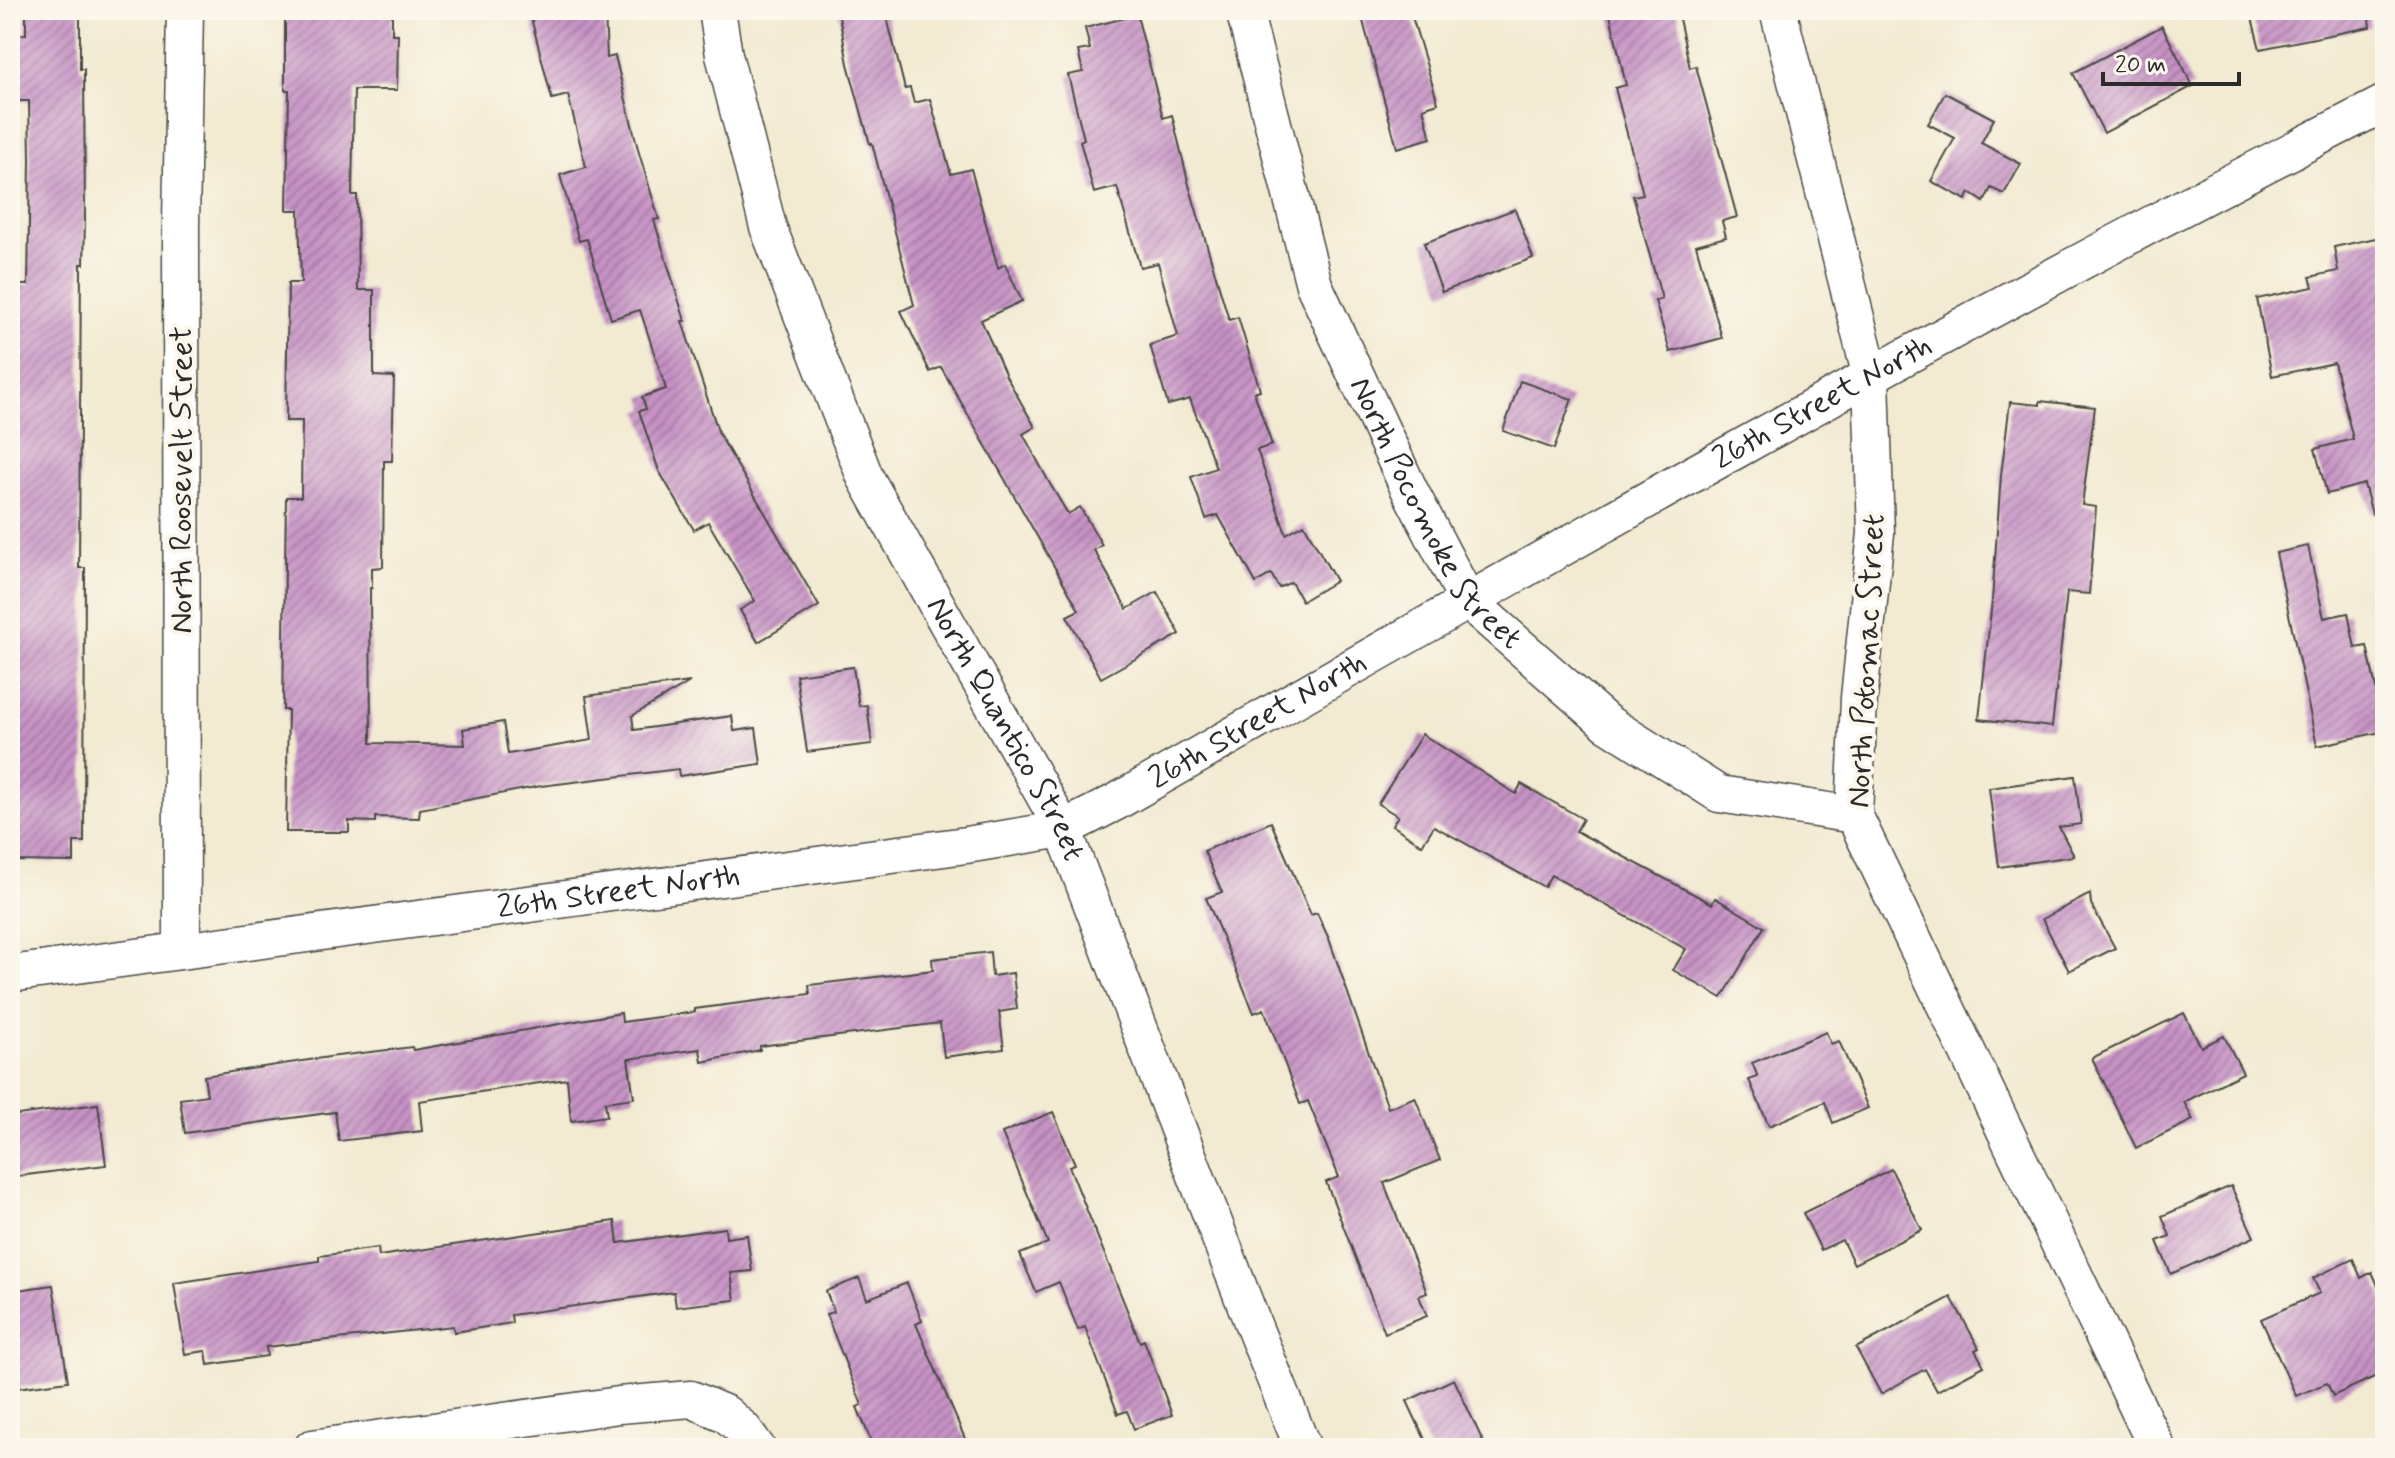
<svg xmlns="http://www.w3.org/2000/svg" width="2395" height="1458" font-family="Mynerve,sans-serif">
  <defs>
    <pattern id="building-hatch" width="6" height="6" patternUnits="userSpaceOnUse" patternTransform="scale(2)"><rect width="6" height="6" fill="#c692c5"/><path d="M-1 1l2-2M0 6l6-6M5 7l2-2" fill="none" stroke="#a177a0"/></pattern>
  </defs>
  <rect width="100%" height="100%" fill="#fbf7ec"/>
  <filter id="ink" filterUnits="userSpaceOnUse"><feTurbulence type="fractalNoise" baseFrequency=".0125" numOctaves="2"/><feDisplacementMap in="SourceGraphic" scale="16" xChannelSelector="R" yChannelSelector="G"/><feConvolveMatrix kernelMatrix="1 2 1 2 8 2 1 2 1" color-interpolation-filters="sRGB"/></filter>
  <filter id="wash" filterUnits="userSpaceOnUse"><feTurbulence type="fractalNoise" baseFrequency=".006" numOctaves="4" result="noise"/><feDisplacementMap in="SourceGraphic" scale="32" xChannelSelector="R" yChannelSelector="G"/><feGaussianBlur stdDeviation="1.8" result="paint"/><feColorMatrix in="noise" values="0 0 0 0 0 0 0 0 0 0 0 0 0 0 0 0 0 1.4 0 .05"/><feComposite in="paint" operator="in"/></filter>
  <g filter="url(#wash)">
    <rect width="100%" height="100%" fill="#f2ead1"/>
    <g id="blocks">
      <g fill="url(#building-hatch)">
        <path d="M26 10H80V69H84L85 218 84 264H81L79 568H85L84 842H74V862L15 861V758H10V285H28L30 160 29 101H10V35L26 34Z"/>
        <path d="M285 10H392V34H398L397 90H354L352 195H357L358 290H374V376L394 377 392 461H384L383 567 372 568V588H370L371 743 465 745 463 729 503 722 508 754 592 740 586 696 690 682 632 716 634 730 732 716 734 731 756 728 761 764 679 776 678 769 541 786 420 809 419 818 375 817V822L349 821V832H286L288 710H283L286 497H301L302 421H286L288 283H301L299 210H287L289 90H285Z"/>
        <path d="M529 10H605L607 58 615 56 639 153 659 219 654 220 685 321H682L719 434 819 606 758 642 740 610 755 601 708 522 694 530 659 471 639 411 646 409 642 397 666 389 640 310 611 319 587 239 579 241 560 175 586 167 568 95 552 99Z"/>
        <path d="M838 10H885L905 89 910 88 914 103 930 99 951 174 971 169 998 268 1005 264 1022 301 981 320 1006 376 1035 427 1023 434 1050 484 1068 514 1080 507 1102 545 1094 550 1127 609 1157 592 1180 634 1101 678 1067 616 1079 610 941 367 930 372 901 311 914 305 872 143 870 144 848 64Z"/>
        <path d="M1360 10H1410L1438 103 1423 108 1431 138 1397 148Z"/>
        <path d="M1609 10H1677L1690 68 1696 66 1737 217 1722 221 1726 237 1696 245 1722 338 1670 352 1655 301 1662 299 1633 196 1643 194 1615 88 1626 85Z"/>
        <path d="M2250 10H2368L2370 27 2260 49Z"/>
        <path d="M1137 15 1163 118 1172 115 1189 185 1229 320 1238 317 1260 390 1254 392 1272 445 1257 450 1286 534 1304 524 1336 581 1302 601 1291 582 1279 588 1271 574 1256 583 1218 515 1206 519 1191 477 1216 468 1190 399 1168 405 1150 345 1178 336 1158 263 1140 267 1117 187 1094 193 1080 141 1084 139 1068 75 1083 72 1078 51 1090 49 1085 28Z"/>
        <path d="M2162 26 2193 86 2104 133 2073 73Z"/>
        <path d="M1945 93 1994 119 1981 143 2021 164 2004 194 1991 188 1984 202 1970 193 1966 200 1931 181 1955 138 1928 124Z"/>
        <path d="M1515 209 1533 258 1442 292 1424 243Z"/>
        <path d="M2385 236V512L2372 514 2364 484 2327 494 2315 449 2353 439 2334 363 2272 376 2257 299 2313 287 2310 277 2338 271 2334 247Z"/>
        <path d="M1520 381 1572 399 1554 449 1503 431Z"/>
        <path d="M2040 401 2095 407 2082 505 2096 507 2089 594 2067 592 2052 727 1979 719 1992 601 2001 475 2010 402 2040 405Z"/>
        <path d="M2308 546 2324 618 2348 613 2355 648 2367 646 2385 731 2317 746 2276 553Z"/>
        <path d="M853 667 859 706 867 705 872 744 807 752 796 675Z"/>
        <path d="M1422 734 1516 794 1521 784 1583 819 1576 831 1712 904 1715 898 1764 927 1722 998 1673 970 1686 949 1551 875 1544 887 1434 826 1422 845 1392 825 1398 816 1378 804Z"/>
        <path d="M2075 776 2081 824 2059 827 2074 856 1999 867 1989 788Z"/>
        <path d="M1271 822 1311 915 1317 913 1329 939 1388 1108 1415 1097 1440 1160 1384 1183 1427 1293 1419 1296 1427 1316 1385 1333 1326 1182 1339 1177 1308 1101 1300 1104 1264 1009 1254 1013 1206 898 1222 892 1204 851Z"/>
        <path d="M2090 894 2091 904 2115 948 2069 971 2042 919Z"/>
        <path d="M990 952 992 976 1013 973 1017 1009 999 1012 1004 1049 944 1057 940 1023 760 1046V1050L702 1062 700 1049 628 1059 634 1098 605 1102 607 1116 571 1121 567 1079 419 1101 422 1131 339 1141 335 1112 185 1133 180 1099 207 1095 204 1076 329 1057 412 1047 413 1050 621 1013 622 1022 695 1012V1009L810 994 809 985 933 970 932 959Z"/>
        <path d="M2184 1013 2201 1047 2224 1036 2243 1073 2184 1102 2193 1120 2136 1148 2092 1058Z"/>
        <path d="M1826 1032 1831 1044 1839 1041 1868 1108 1833 1123 1825 1102 1769 1126 1749 1080 1758 1077 1752 1063Z"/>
        <path d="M98 1104 106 1165 10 1177V1116Z"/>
        <path d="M1053 1112 1075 1164 1069 1166 1140 1342 1144 1340 1172 1415 1134 1429 1127 1411 1118 1414 1085 1327 1078 1330 1059 1282 1036 1292 1020 1254 1048 1243 1002 1133Z"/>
        <path d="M1891 1169 1922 1230 1854 1264 1842 1240 1821 1250 1803 1213Z"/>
        <path d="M2231 1186 2254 1237 2171 1274 2157 1241 2170 1236 2162 1216Z"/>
        <path d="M615 1221 618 1243 725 1228 726 1238 747 1235 752 1271 731 1273 735 1300 676 1307 674 1292 511 1315 512 1323 454 1332 453 1326 266 1347 267 1356 208 1365 206 1351 185 1354 174 1283 319 1261V1256L378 1248 379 1256Z"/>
        <path d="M2353 1259 2361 1278 2372 1272 2385 1301V1372L2333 1396 2327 1383 2296 1396 2261 1319 2320 1293 2313 1278Z"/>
        <path d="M859 1278 867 1299 907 1283 922 1321 916 1324 969 1448H874L857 1407 862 1405 826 1314 834 1312 826 1291Z"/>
        <path d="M53 1285 68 1381 10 1389V1291Z"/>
        <path d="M1951 1297 1979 1348 1975 1350 1984 1366 1937 1391 1925 1369 1881 1394 1856 1348Z"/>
        <path d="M1454 1379 1486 1448H1429L1407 1401Z"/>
      </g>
    </g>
  </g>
  <g filter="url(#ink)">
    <use href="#blocks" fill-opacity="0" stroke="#494844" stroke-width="2"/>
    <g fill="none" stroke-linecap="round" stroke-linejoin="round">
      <defs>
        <g id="minor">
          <path id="s1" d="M717 10 724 55 768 227 865 477 1063 829 1254 1327 1303 1448"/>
          <path id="s2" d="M1244 10 1314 285 1409 489 1467 600 1607 723 1719 794 1854 815"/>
          <path d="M1778 10 1871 377 1876 533 1859 698 1854 815 2157 1448"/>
          <path d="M182 950 181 223 185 10"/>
          <path id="s3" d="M10 974 966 845 1063 829 1116 802C1535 562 1954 322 2385 103"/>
          <path d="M312 1448 619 1405 691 1399 726 1414 743 1429 757 1448"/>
        </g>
      </defs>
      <use href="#minor" stroke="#494844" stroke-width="39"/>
      <use href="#minor" stroke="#fff" stroke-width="36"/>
    </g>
  </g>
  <g text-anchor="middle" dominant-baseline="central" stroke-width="8" stroke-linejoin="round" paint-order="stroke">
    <g font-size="32" fill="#2b2b2b" stroke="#fbf7ec">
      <text stroke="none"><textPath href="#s3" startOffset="1934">26th Street North</textPath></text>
      <text transform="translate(182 480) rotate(-90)">North Roosevelt Street</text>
      <text stroke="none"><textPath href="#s2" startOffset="544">North Pocomoke Street</textPath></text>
      <text transform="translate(1867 661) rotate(-87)">North Potomac Street</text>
      <text stroke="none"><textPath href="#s3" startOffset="1286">26th Street North</textPath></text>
      <text stroke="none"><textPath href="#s1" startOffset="780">North Quantico Street</textPath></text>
      <text stroke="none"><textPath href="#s3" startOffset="614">26th Street North</textPath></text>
    </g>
  </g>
  <rect width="2395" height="1458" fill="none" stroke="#fbf7ec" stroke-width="40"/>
  <path d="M2103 72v12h136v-12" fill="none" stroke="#2b2b2b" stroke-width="4"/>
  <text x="2115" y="72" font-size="24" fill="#2b2b2b" stroke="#fbf7ec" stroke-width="6" paint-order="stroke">20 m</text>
</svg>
